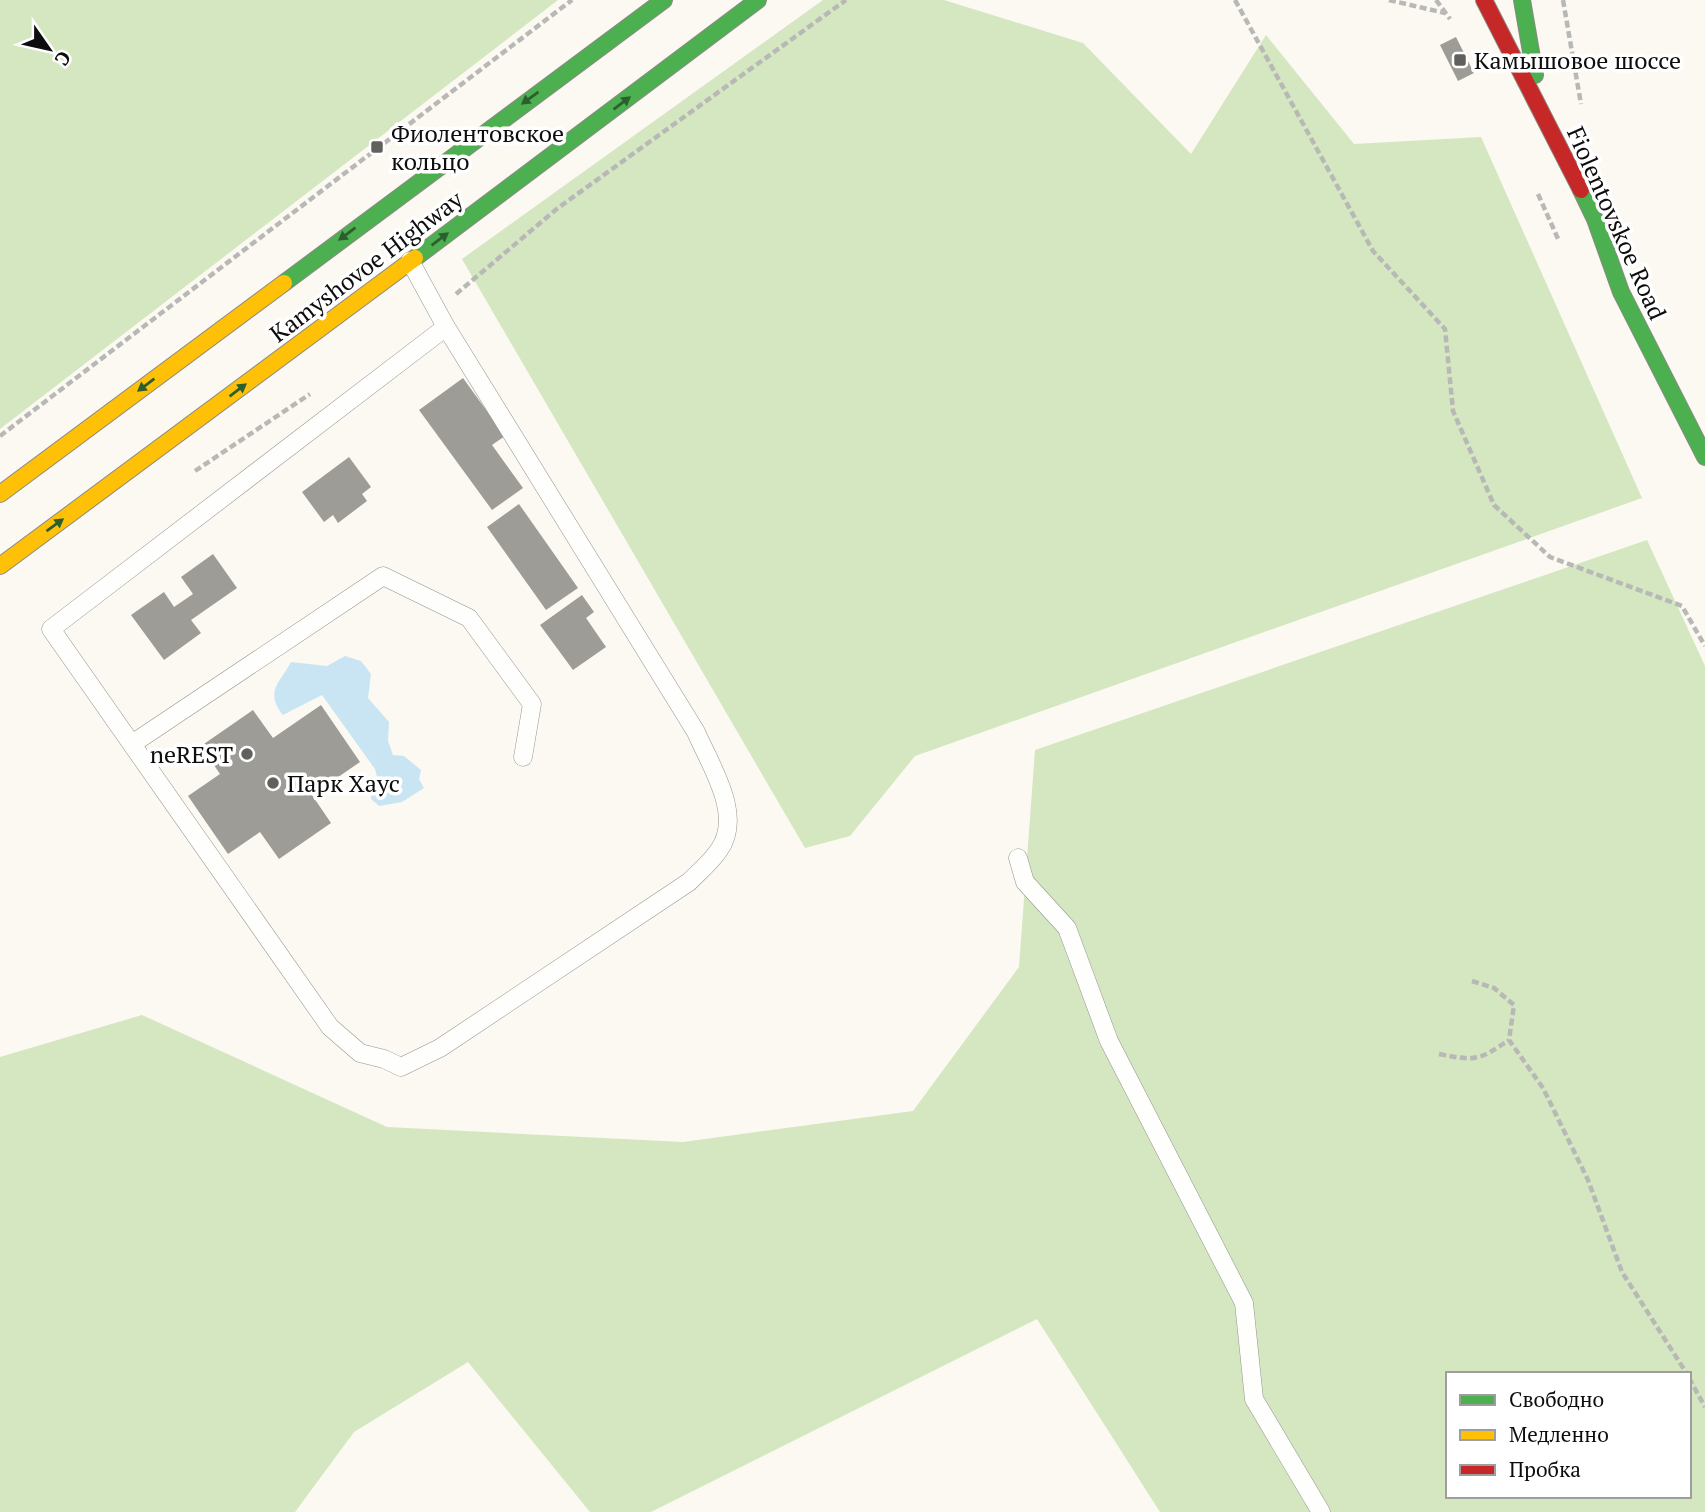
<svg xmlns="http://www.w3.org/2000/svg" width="1705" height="1512" font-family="'PT Serif',serif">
  <rect width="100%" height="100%" fill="#fbf9f1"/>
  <g fill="#d4e7c0" fill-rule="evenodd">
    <path d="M0 0H558L0 429Z"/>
    <path d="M823 0H944L1083 43 1191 154 1266 35 1354 144 1481 137 1642 498 915 756 850 836 805 848 462 259Z"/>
    <path d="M1647 540 1705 666V1512H1160L1037 1319 651 1512H590L468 1362 354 1432 295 1512H0V1057L142 1015 387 1127 683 1142 913 1111 1019 967 1035 750ZM1448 1374H1689V1496H1448Z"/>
  </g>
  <path fill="#c9e5f4" d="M345 656 361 661 371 674 368 698 389 722 388 741 393 755 404 756 421 770 419 779 424 788 402 802 379 806 371 799 372 785 377 777 375 769 322 695 283 715C264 691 280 683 291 662L327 666Z"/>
  <g fill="#9e9c97">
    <path d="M1456 37 1474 73 1458 81 1440 45Z"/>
    <path d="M463 378 505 436 492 445 523 488 492 510 419 410Z"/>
    <path d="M349 457 371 487 362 494 367 501 338 523 333 515 324 522 302 492Z"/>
    <path d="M519 504 578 588 546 610 487 527Z"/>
    <path d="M213 554 237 588 191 620 201 633 164 660 131 615 164 592 174 607 193 594 181 577Z"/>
    <path d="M582 595 594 612 586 618 606 647 573 670 540 625Z"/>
    <path d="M321 705 360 762 312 795 331 823 279 859 260 832 228 854 188 796 220 774 201 746 253 710 273 738Z"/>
  </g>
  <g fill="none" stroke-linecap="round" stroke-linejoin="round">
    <defs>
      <g id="lane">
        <path d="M410 261 446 327 696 732C710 765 744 815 719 850 711 862 699 872 689 882L440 1048 401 1067 384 1059 360 1053 330 1027 51 629 446 327"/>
        <path d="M132 744 383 576 469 618 532 704 523 757"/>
        <path d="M1018 858 1025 882 1067 928 1109 1041 1244 1303 1254 1399 1321 1512"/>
      </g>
      <g id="fast">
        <path d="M1522 0 1535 75"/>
        <path d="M1581 190 1595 219 1621 292 1705 457"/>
        <path d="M415 258 758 0"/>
        <path d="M284 283 664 0"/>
      </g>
      <g id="slow">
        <path d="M0 494 284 283"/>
        <path d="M0 566 415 258"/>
      </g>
      <path id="jam" d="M1484 0 1581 190"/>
    </defs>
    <use href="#lane" stroke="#949390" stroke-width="19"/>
    <use href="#fast" stroke="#8b8a86" stroke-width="18"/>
    <use href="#slow" stroke="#8b8a86" stroke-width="18"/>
    <use href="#jam" stroke="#8b8a86" stroke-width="18"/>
    <g stroke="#b8b8b6" stroke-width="4.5" stroke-dasharray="7 3.5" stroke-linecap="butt">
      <path d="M1235 0 1373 251 1445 329 1453 411 1494 505 1550 557 1682 606 1705 646"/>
      <path d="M1389 0 1445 13"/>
      <path d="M1436 0 1450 19"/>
      <path d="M1563 0 1581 104"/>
      <path d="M1538 194 1559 241"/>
      <path d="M456 294 558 208 846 0"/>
      <path d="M0 436 572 0"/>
      <path d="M195 471 310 394"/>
      <path d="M1472 981 1494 988 1514 1005 1509 1040 1543 1088 1588 1180 1622 1272 1687 1374"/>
      <path d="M1439 1054C1475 1061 1478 1061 1509 1040"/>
      <path d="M1689 1378 1705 1407"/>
    </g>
    <use href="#lane" stroke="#fefefd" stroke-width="18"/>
    <use href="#fast" stroke="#4caf50" stroke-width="16"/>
    <use href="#slow" stroke="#ffc107" stroke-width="16"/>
    <use href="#jam" stroke="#c62828" stroke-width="16"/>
  </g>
  <defs><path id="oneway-solid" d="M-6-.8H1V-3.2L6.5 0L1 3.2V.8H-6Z" transform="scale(1.75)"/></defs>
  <g fill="#2c5e2e">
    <use href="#oneway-solid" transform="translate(530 98) rotate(144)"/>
    <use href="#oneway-solid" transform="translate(622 103) rotate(-37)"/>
    <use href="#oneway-solid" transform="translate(347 234) rotate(143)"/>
    <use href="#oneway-solid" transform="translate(440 239) rotate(-37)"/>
    <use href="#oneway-solid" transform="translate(146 385) rotate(143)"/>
    <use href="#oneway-solid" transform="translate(238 390) rotate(-37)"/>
    <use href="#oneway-solid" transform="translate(55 525) rotate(-36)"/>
  </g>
  <g fill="#60605d" stroke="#fff" stroke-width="2.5">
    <rect x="1453" y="53" width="14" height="14" rx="3.5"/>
    <rect x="370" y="140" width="14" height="14" rx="3.5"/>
    <circle cx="247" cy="754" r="7"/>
    <circle cx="273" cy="783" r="7"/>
  </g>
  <g text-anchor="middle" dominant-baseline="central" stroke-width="7" stroke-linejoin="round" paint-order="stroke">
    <g font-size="24" fill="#0d0d0d" stroke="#fff" text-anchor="start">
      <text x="1474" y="60">Камышовое шоссе</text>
      <text x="391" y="133">Фиолентовское<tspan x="391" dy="28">кольцо</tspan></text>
      <text x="233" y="754" text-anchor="end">neREST</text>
      <text x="287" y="783">Парк Хаус</text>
    </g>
    <g font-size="24" fill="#0d0d0d" stroke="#fff">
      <text transform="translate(1617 223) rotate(66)">Fiolentovskoe Road</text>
      <text transform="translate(366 266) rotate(-37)">Kamyshovoe Highway</text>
    </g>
  </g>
  <rect x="1446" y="1372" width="245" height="126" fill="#ffffff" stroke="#9e9e9e" stroke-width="2"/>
  <rect x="1460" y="1395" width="35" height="10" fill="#4caf50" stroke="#9e9e9e" stroke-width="2"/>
  <text x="1509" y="1407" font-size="21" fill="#0d0d0d">Свободно</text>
  <rect x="1460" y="1430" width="35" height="10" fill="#ffc107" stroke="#9e9e9e" stroke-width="2"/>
  <text x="1509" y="1442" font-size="21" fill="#0d0d0d">Медленно</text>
  <rect x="1460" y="1465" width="35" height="10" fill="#c62828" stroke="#9e9e9e" stroke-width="2"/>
  <text x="1509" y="1477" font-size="21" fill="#0d0d0d">Пробка</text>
  <g transform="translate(49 49) rotate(124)" stroke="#ffffff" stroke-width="5" paint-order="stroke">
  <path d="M0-5L12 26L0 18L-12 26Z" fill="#0d0d0d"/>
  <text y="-10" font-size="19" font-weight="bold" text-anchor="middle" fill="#0d0d0d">С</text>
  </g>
</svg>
